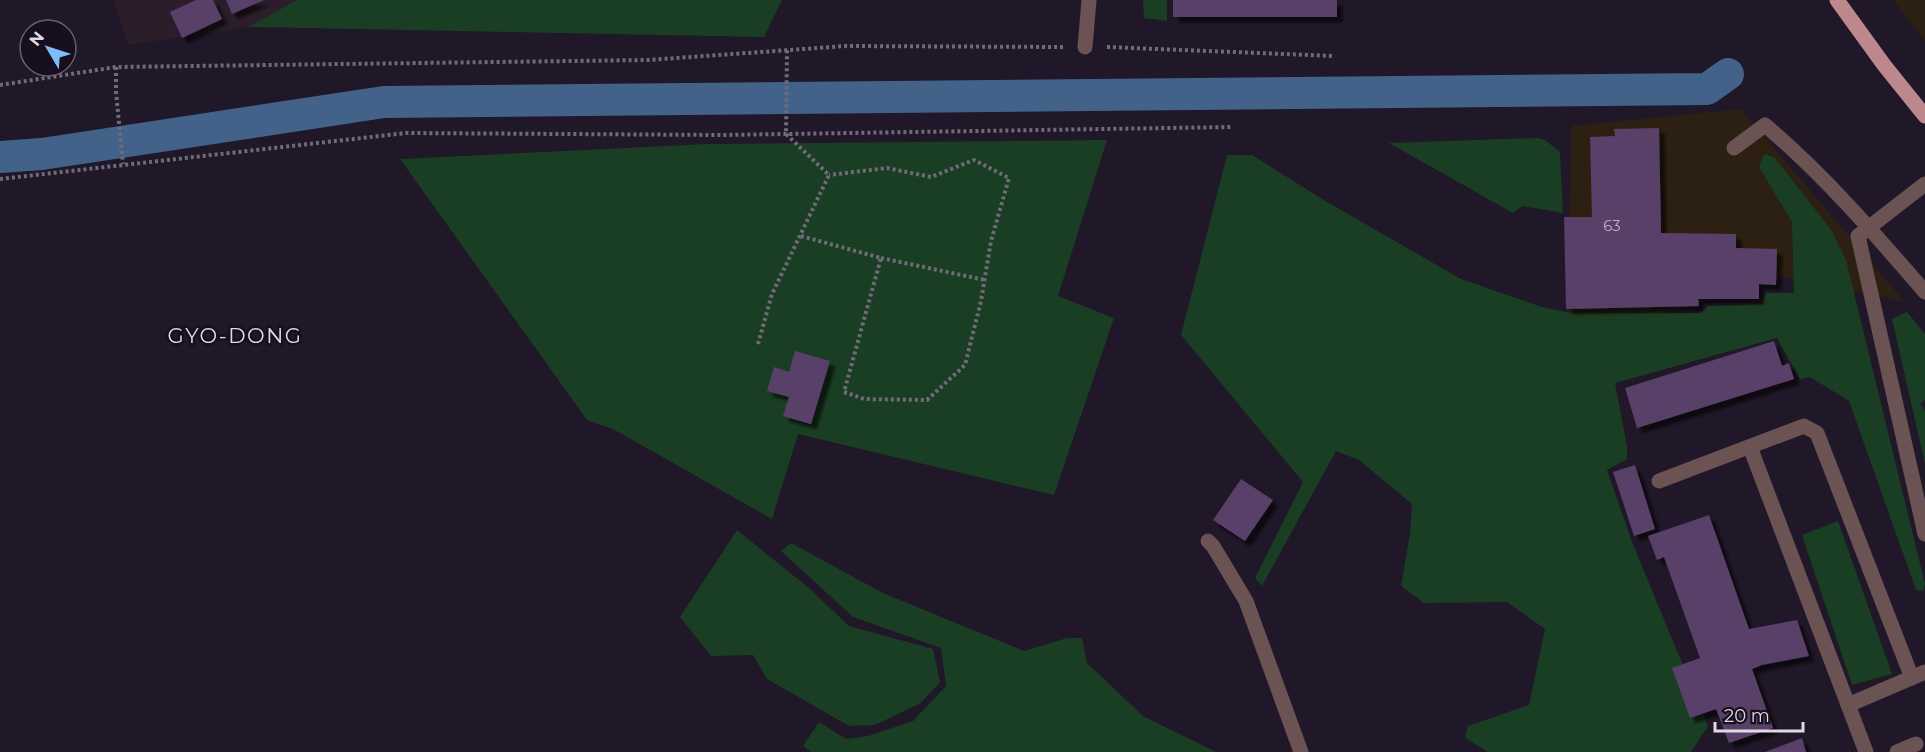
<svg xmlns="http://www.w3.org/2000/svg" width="1925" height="752" font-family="Montserrat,sans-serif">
  <defs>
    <filter id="shadow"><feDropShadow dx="5.5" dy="5.5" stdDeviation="1.5" flood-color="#0009"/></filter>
  </defs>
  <rect width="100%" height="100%" fill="#201728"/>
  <g fill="#2b2012">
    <path d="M1893 0H1925V41Z"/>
    <path d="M1741 109 1905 302 1785 277 1568 343 1571 126Z"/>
  </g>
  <path fill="#2b1d29" d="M113 0H297L248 27 128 45Z"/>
  <g fill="#1a3e23">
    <path d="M297 0H782L764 37 248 27Z"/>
    <path d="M1143 0H1167V21L1144 18Z"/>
    <path d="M1537 138 1545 140 1560 152 1563 213 1523 206 1513 213 1389 143Z"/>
    <path d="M1107 140 1058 296 1114 318 1054 495 798 434 772 519 613 429 587 420 400 159 707 144Z"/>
    <path d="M1764 154 1774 157 1832 231 1846 260 1925 584 1923 591 1916 590 1849 401 1810 377 1800 379 1777 338 1615 383 1627 446V459L1607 470 1632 542 1708 726 1691 752H1488L1465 738 1468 726 1529 705 1545 629 1507 602 1424 603 1401 586 1410 533 1412 504 1359 460 1336 451 1262 586 1255 578 1303 482 1181 335 1227 155H1252L1322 199 1461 279 1542 307 1571 313H1700L1708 306 1762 304 1765 293H1794L1792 222 1759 167Z"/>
    <path d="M1907 312 1925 334V400L1920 404 1925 411V464L1892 319Z"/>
    <path d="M1838 521 1892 674 1852 685 1802 535Z"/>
    <path d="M737 530 809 588 849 626 933 649 940 682 921 703 875 725 849 726 767 679 753 655 711 656 680 617Z"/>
    <path d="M791 543 883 593 1024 651 1067 638H1082L1087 663 1143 716 1216 752H811L803 746 819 722 846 739 868 736 913 721 946 686 941 648 853 617 781 551Z"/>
  </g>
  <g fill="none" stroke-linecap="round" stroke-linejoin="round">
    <path stroke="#43628a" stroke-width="32" d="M0 157 42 154 384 102 1707 89 1728 74"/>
  </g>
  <g fill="#593f69" filter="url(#shadow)">
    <path d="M196 0H213L222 19 182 38 170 12Z"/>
    <path d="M226 0H264L232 14Z"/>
    <rect x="1173" y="0" width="164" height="17"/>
    <path d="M1659 128 1661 233 1736 234V248L1777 249 1776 285 1759 284V299H1698L1699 306 1566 309 1564 217H1592L1590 137 1615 136 1614 129Z"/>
    <path d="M1774 341 1782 366 1789 363 1794 379 1637 428 1625 388Z"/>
    <path d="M795 351 830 361 811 424 783 416 789 397 767 391 774 367 789 372Z"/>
    <path d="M1635 465 1655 529 1634 536 1613 472Z"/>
    <path d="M1241 479 1273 500 1245 541 1213 520Z"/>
    <path d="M1709 515 1749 629 1797 620 1809 656 1762 665 1752 669 1773 728 1729 743 1716 709 1690 718 1672 668 1700 658 1664 557 1657 560 1648 536Z"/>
    <path d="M1802 738 1806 752H1765Z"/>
  </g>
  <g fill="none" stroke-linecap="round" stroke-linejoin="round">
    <g stroke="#716a79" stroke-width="4" stroke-dasharray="3 3" stroke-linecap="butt">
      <path d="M1107 47 1334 56"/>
      <path d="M116 67V92L123 164"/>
      <path d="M0 85 116 67 648 60 846 46 1063 47"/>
      <path d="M0 179 406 133 722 135 1231 127"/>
      <path d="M801 236 881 258 844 392 864 399 927 400 965 365 981 301 991 241 1009 178 974 160 931 177 887 168 829 175"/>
      <path d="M881 258 985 280"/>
      <path d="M758 344 772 294 829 175 786 134 787 50"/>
    </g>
    <g stroke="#6b5253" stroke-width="15">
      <path d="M1085 47 1089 0"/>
      <path d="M1734 148 1765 125C1824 175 1875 234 1925 292"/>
      <path d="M1925 184 1858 236 1925 534"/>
      <path d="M1750 447 1866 752"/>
      <path d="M1659 481 1804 426 1817 433 1912 678"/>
      <path d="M1208 541 1213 546 1246 601 1301 752"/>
      <path d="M1848 705 1925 672"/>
      <path d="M1897 752 1916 744"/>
    </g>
    <path stroke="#bc888b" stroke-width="15" d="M1837 0 1884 65 1925 116"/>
  </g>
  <g text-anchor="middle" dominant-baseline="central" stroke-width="5" stroke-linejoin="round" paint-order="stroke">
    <g font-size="15" fill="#beb2c7">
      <text x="1612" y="225">63</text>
    </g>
    <g font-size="21" letter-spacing="1.5" fill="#dfd9e6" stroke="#170e1e">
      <text x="235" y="335">GYO-DONG</text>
    </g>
  </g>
  <g transform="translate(48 48) rotate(309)"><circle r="28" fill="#170e1e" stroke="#675f6e" stroke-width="1.5"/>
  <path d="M0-4.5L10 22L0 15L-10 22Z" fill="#7bbef9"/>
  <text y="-9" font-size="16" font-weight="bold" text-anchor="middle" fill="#dfd9e6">N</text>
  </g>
  <path d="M1715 722v9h88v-9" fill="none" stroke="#dfd9e6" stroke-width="3"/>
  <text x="1724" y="722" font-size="18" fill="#dfd9e6" stroke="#170e1e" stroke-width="4.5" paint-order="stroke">20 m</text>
</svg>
